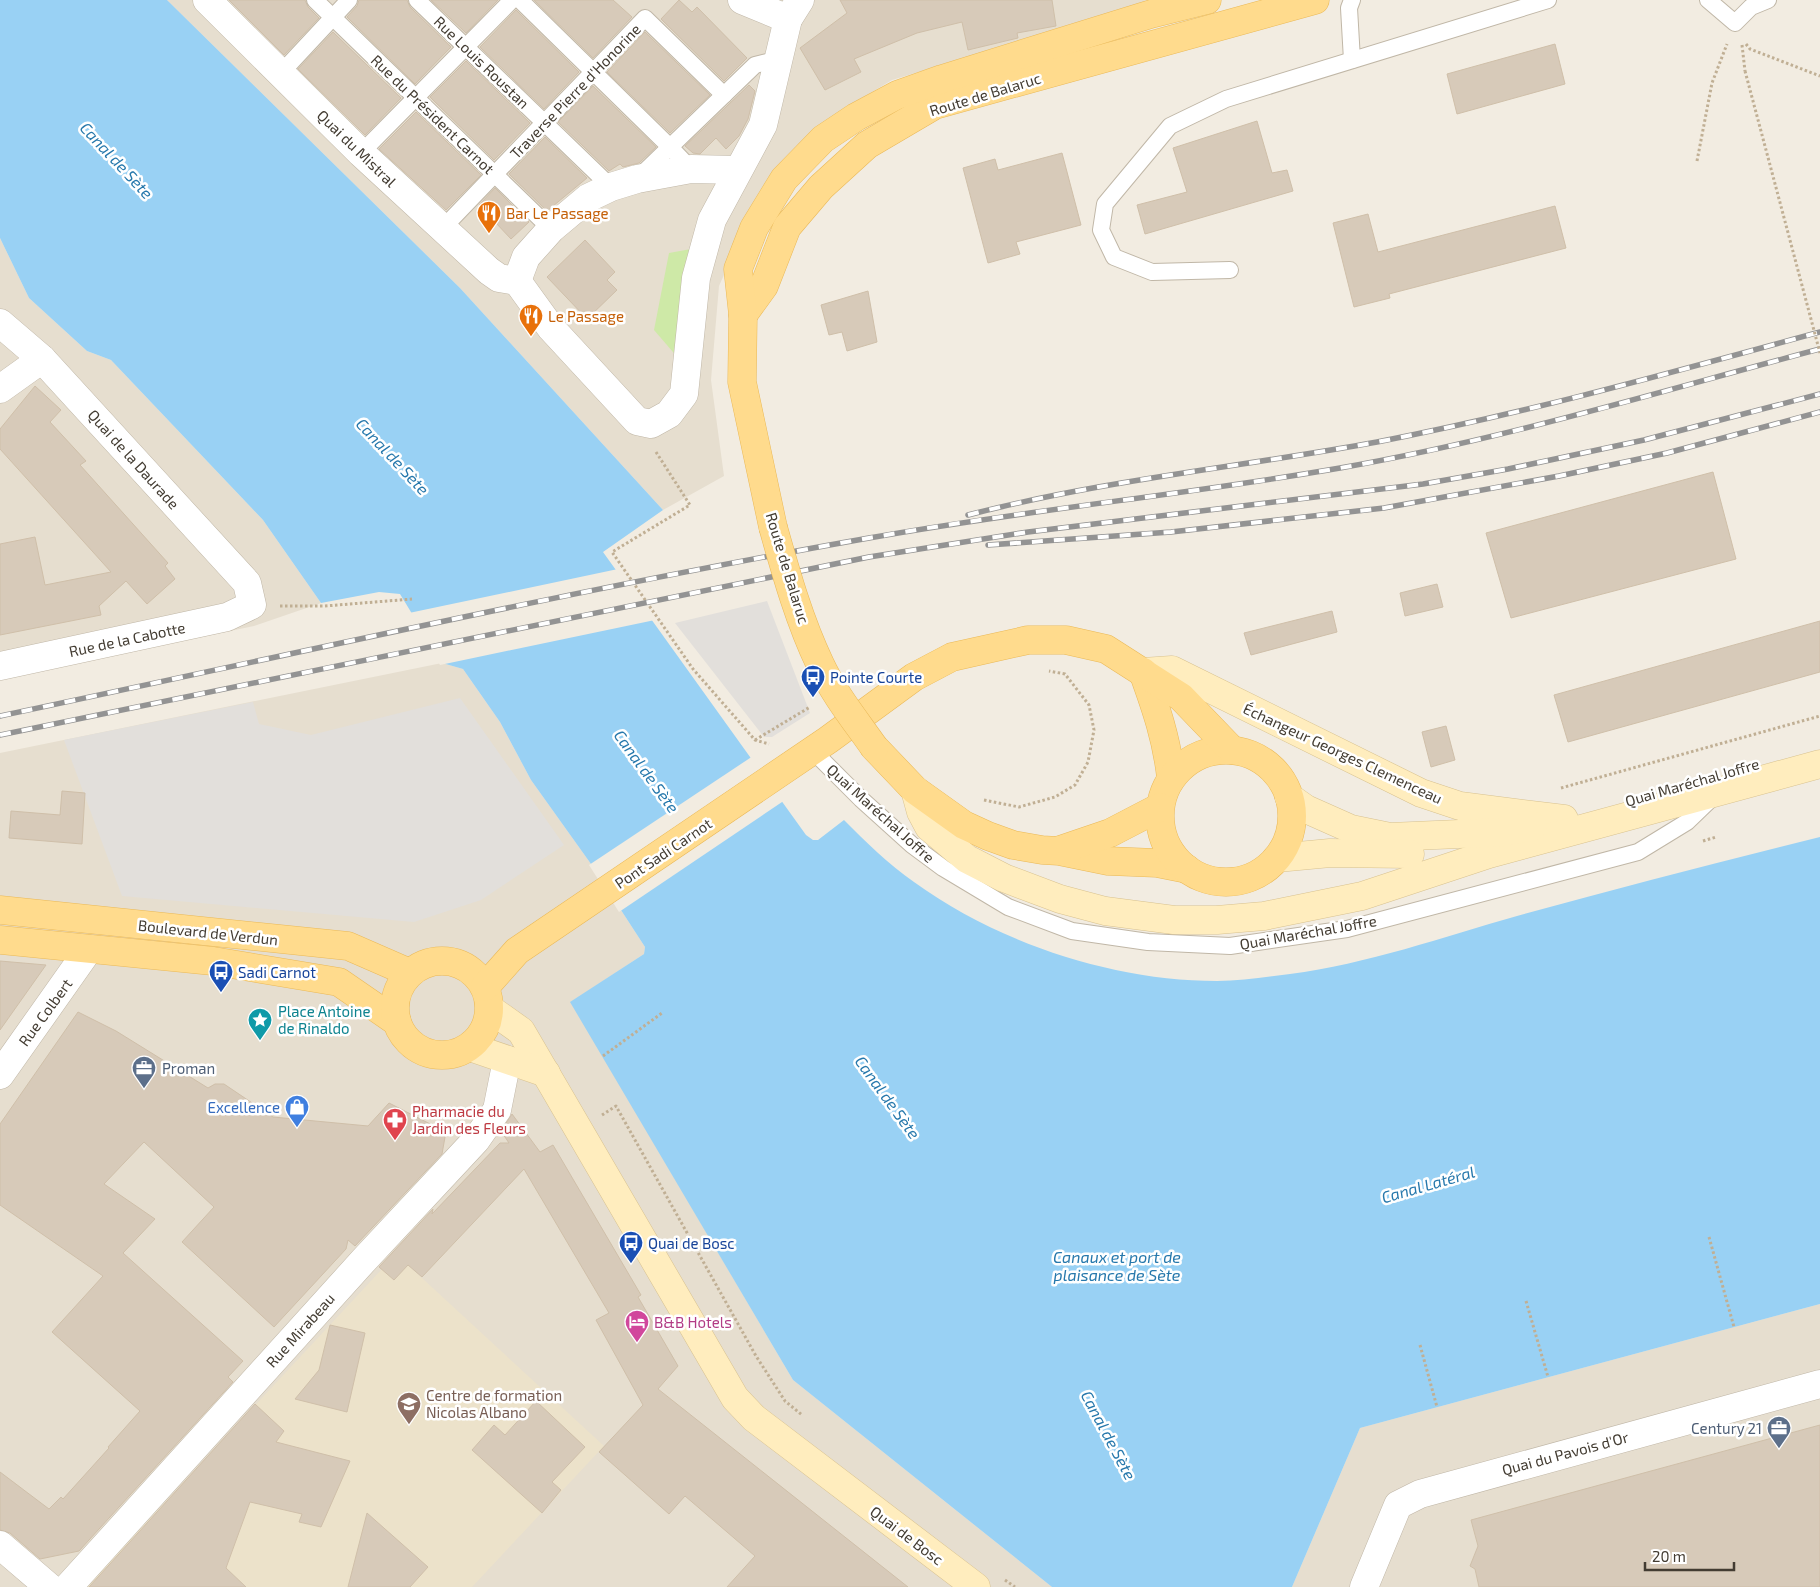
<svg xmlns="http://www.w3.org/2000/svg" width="1820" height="1587" font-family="'Exo 2',sans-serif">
  <rect width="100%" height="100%" fill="#f2ece1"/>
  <g fill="#e6decf">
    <path d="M167 0H1146L1134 7 892 80 834 115 761 192 719 286 711 380 724 476 663 510 460 288Z"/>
    <path d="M0 238 29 298 87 351 111 360 263 520 321 603 254 626 0 679Z"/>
    <path d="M442 663 463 669 500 722 531 780 591 864 645 947 644 954 571 1002 793 1380 1052 1587H0V753Z"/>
    <path d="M1820 1304V1587H1292L1360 1428Z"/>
  </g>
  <path fill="#ece2ca" d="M396 1254 604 1446 472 1587H86Z"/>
  <path fill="#cee9a7" d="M691 249 679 359 654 330 669 253Z"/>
  <g fill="#e2dfdb">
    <path d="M767 601 810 713 772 737H764L675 623Z"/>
    <path d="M460 698 564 845 481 900 414 922 122 896 64 740 253 702 259 724 311 735Z"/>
  </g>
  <path fill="#99d1f4" d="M0 0H167L460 288 663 510 603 552 806 835 813 840H818L844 820C866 842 888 864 914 882 998 943 1113 981 1217 981 1241 981 1266 977 1290 974 1367 964 1443 937 1517 916 1618 888 1718 862 1820 837V1304L1360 1428 1292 1587H1052L793 1380 570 1002 644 954 645 947 591 864 531 780 500 722 463 669 442 663 400 594 379 592 321 603 263 520 111 360 87 351 29 298 0 238Z"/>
  <g fill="#f2ece1">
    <path d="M618 569 655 620 440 665 409 613Z"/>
    <path d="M753 756 785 800 619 912 589 865Z"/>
  </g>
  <g fill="#d7cab9" stroke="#cfbfa9">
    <path d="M229 0H305L308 7 319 18 284 55Z"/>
    <path d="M359 0H407L410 7 451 47 415 84 347 17 357 6Z"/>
    <path d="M431 0H498L466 33Z"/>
    <path d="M534 0H613L632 17 593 58Z"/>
    <path d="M679 0 692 12 697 7 747 58 724 81 661 19Z"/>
    <path d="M840 0H1052L1056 26 1017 33 1018 38 968 50 962 22 917 33 854 59 861 72 825 90 800 48 847 13Z"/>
    <path d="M516 10 579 72 544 109 480 47Z"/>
    <path d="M333 32 401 98 365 135 298 69Z"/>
    <path d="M645 32 710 95 670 133 607 72Z"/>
    <path d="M1555 44 1565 84 1457 114 1447 74Z"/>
    <path d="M466 61 530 123 494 160 430 97Z"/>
    <path d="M749 85 755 91 748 119 739 136 726 149 716 138 700 154 693 153 685 146Z"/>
    <path d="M593 86 656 147 639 163 623 167 620 164 609 171 558 122Z"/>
    <path d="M416 112 481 175 446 210 379 149Z"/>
    <path d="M1257 121 1272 173 1287 170 1293 191 1145 234 1137 205 1187 192 1173 148Z"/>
    <path d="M545 137 587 178 547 211 509 174Z"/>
    <path d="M1062 153 1081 225 1016 242 1020 254 988 263 963 168 995 159 998 170Z"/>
    <path d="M495 188 529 222 511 239 479 205Z"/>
    <path d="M1555 206 1566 248 1389 294 1390 298 1354 307 1333 223 1368 214 1378 252Z"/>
    <path d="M585 240 615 272 607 280 617 290 587 319 547 277Z"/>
    <path d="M868 291 877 342 847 351 842 332 829 335 821 305Z"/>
    <path d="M35 386 61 410 50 422 86 461 80 465 168 563 165 566 175 579 147 604 126 581 99 606 101 615 0 635V544L35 537 45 585 111 572 0 449V429Z"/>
    <path d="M1713 472 1736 559 1511 618 1486 533Z"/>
    <path d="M1437 584 1443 607 1405 616 1400 593Z"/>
    <path d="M1332 611 1337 632 1251 655 1244 633Z"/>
    <path d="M1820 621V672L1568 742 1554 695Z"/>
    <path d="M1446 726 1455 760 1431 767 1422 732Z"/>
    <path d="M62 791 85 793 82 844 9 838 11 811 60 815Z"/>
    <path d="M0 961 46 965 0 1030Z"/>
    <path d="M78 1012 116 1031 208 1088 215 1084H224L273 1117 368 1126 389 1103 440 1129 445 1137 442 1154 355 1246 348 1240 346 1249 274 1327 182 1242 214 1207 144 1142 104 1184 155 1219 123 1253 243 1361 228 1377 233 1382 79 1551 40 1559 10 1533 0 1530V1472L49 1509 61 1497 63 1499 109 1448 108 1447 140 1411 52 1332 103 1276 0 1205V1124Z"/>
    <path d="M512 1114 540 1152 553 1145 641 1295 638 1297 678 1366 658 1389 908 1587H727L755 1556 685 1496 669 1514 599 1452 643 1405 596 1320 609 1313 524 1169 422 1277 408 1265 394 1280 379 1267 433 1209 432 1214 500 1143H509L501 1131Z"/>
    <path d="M330 1325 365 1333 347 1412 295 1399 319 1370Z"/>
    <path d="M536 1401 585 1447 552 1482 561 1490 542 1513 472 1450 494 1425 505 1435Z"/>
    <path d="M255 1404 284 1431 276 1442 350 1461 321 1527 299 1522 302 1514 250 1502 226 1568 246 1587H89Z"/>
    <path d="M1820 1425V1587H1479L1475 1569 1470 1566 1478 1546 1471 1520Z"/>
    <path d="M367 1513 428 1567 410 1587H348Z"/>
  </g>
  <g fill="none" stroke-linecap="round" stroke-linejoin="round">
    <defs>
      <g id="lane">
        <path d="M315 0 551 229"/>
        <path d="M417 0 611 187"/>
        <path d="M520 0 670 147 755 65 780 59"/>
        <path d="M1352 0 1349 8 1352 60"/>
        <path d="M1708 0 1735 23 1751 7 1768 0"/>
        <path d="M281 73 349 0"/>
        <path d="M361 153 512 0"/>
        <path d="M640 176 670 147 691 169"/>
        <path d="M442 229 645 18 724 95"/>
        <path d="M1230 270 1152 272 1114 257 1101 230 1105 204 1170 126 1226 99 1548 0"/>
        <path d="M813 751 861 799 912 845 943 868 1008 907 1072 931 1148 942 1230 946 1347 929 1638 852 1687 822 1714 796"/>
      </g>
      <g id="street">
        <path d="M207 0 361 153 489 271 499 278 517 281"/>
        <path d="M742 0 788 19"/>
        <path d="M517 281 551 328 637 421 651 424 669 414 684 394 696 278 712 220 763 125 788 19 800 0"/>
        <path d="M517 281 526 257 551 229 588 198 611 187 637 179 691 169 738 170"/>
        <path d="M0 323 42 359 247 583 252 605 227 617 0 666"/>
        <path d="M0 389 42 359"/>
        <path d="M0 1075 89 949"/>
        <path d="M0 1545 49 1587"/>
        <path d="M68 1587 364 1260 476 1140 497 1110 507 1060"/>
        <path d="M1364 1587 1398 1505 1420 1494 1820 1384"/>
      </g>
      <g id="secondary">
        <path d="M1143 672 1172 670 1421 793 1460 806 1564 819"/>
        <path d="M915 790 921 812 929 827 967 859 1004 878 1060 899 1105 911 1174 920H1217L1264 916 1362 896 1489 854 1820 764"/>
        <path d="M1289 797 1306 809 1351 829 1390 837 1505 832 1533 826"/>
        <path d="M1277 858 1330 853 1410 854"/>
        <path d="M490 1009 521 1031 735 1398 754 1418 976 1587"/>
        <path d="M470 1047 546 1073"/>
      </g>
      <g id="primary">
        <path d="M743 315 764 286 787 227 821 187 867 145 935 105 1315 0"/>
        <path d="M773 527 742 382 743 315 738 269 754 228 784 179 823 139 856 117 897 95 942 79 1151 14 1207 0"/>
        <path d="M1143 672C1156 708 1167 740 1171 778"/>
        <path d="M874 747 915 790 964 825 988 836 1013 845 1042 850 1059 851 1108 861 1157 863 1187 869"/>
        <circle cx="1226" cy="816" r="66"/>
        <path d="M1060 850 1110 833 1160 807"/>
        <path d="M0 910 348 946 410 973"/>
        <path d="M0 940 213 961 339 982 397 1022"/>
        <circle cx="442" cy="1008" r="47"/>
        <path d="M485 987 517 951 828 740 914 677 952 657 1028 640H1066L1106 649 1181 697 1232 750"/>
      </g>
    </defs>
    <use href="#lane" stroke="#c0b7a7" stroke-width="18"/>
    <use href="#street" stroke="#c0b7a7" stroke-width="29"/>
    <use href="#secondary" stroke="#d8c290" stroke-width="29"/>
    <use href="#primary" stroke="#eab958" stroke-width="29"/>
    <g stroke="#c0af94" stroke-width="3" stroke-dasharray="2.5 2.5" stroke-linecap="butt">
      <path d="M1746 44 1750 49 1820 76"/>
      <path d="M1742 45 1745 71"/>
      <path d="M1697 161 1712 83 1727 44"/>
      <path d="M656 452 690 505 612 552 693 669 755 740 769 744"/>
      <path d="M280 606H325L412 599"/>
      <path d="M755 740 810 707"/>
      <path d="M1561 788 1820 716"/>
      <path d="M984 800 1019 807 1055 797 1075 785 1088 762 1094 730 1089 705 1065 674 1049 671"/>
      <path d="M1703 841 1716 837"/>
      <path d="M603 1056 662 1013"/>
      <path d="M602 1115 616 1106 756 1356 785 1401 802 1415"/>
      <path d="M1709 1237 1734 1327"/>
      <path d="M1526 1301 1548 1377"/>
      <path d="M1420 1345 1437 1407"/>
      <path d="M1005 1580 1015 1587"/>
    </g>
    <use href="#lane" stroke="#fff" stroke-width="16"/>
    <use href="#street" stroke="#fff" stroke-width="28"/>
    <use href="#secondary" stroke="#ffedbe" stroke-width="28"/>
    <use href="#primary" stroke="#ffdb8d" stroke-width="28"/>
    <defs>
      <g id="rail">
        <path d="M968 515C1103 480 1241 467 1377 442 1527 413 1673 372 1820 332"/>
        <path d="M988 545 1171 532 1384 508 1559 476 1667 453 1820 412"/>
        <path d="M0 716C289 655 578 589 869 538 1025 510 1184 495 1340 468 1502 440 1661 391 1820 349"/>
        <path d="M0 735 869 557 1028 532 1423 484 1508 469 1644 440 1820 394"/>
      </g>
    </defs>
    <use href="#rail" stroke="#939393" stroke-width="5.5"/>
    <use href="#rail" stroke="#fff" stroke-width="4" stroke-dasharray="11" stroke-linecap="butt"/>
    <defs>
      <path id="primary-bridge" d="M773 527C786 573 799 620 820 664 834 694 855 720 874 747"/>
    </defs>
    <use href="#primary-bridge" stroke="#eab958" stroke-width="29" stroke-linecap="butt"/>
    <path stroke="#c0af94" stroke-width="3" stroke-dasharray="2.5 2.5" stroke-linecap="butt" d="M1745 71 1820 353"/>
    <use href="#primary-bridge" stroke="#ffdb8d" stroke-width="28"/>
  </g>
  <defs>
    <symbol id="restaurant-pin" viewBox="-11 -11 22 30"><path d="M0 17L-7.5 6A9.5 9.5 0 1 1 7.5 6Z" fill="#e8710a" stroke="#fff"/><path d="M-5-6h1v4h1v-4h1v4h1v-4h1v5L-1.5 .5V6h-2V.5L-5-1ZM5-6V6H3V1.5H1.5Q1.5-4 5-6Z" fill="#fff"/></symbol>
    <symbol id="bus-pin" viewBox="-11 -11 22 30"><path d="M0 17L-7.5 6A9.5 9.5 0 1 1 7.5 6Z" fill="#1a4fb4" stroke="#fff"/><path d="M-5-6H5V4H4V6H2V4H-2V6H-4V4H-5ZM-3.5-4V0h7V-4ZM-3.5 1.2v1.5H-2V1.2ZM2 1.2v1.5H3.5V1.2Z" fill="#fff"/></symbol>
    <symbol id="sight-pin" viewBox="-11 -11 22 30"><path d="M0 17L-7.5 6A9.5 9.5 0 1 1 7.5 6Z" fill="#0f9aa8" stroke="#fff"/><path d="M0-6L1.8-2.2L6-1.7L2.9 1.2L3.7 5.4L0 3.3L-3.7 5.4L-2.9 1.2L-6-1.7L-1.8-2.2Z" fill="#fff"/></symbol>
    <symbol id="office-pin" viewBox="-11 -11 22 30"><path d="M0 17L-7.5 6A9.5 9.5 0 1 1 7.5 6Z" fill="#5c6f8a" stroke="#fff"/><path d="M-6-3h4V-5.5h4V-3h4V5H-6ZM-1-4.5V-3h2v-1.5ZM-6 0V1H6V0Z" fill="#fff"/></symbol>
    <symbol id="shop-pin" viewBox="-11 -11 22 30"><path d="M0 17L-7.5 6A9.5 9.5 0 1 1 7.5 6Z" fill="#3f7fe0" stroke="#fff"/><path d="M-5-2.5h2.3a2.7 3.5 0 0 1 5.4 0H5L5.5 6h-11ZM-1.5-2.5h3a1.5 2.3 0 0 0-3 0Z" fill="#fff"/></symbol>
    <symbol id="pharmacy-pin" viewBox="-11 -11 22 30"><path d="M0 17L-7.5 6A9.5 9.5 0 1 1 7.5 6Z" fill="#e0444e" stroke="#fff"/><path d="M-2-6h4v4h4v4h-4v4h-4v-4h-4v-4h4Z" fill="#fff"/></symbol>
    <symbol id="hotel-pin" viewBox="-11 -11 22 30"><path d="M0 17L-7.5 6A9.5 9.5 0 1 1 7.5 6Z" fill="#d1479c" stroke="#fff"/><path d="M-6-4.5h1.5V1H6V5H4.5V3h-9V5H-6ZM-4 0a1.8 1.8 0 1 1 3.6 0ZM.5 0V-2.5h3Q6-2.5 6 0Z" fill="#fff"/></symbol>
    <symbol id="university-pin" viewBox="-11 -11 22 30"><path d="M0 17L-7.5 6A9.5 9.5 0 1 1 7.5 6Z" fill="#8d6e63" stroke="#fff"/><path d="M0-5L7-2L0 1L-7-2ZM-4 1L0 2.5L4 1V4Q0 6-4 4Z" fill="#fff"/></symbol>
  </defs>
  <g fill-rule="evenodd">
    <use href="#restaurant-pin" x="475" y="199" width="28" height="38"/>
    <use href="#restaurant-pin" x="517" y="302" width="28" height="38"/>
    <use href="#bus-pin" x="799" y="663" width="28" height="38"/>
    <use href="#bus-pin" x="207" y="958" width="28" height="38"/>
    <use href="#sight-pin" x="246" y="1006" width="28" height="38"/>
    <use href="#office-pin" x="130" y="1054" width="28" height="38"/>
    <use href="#shop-pin" x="283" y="1093" width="28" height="38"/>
    <use href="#pharmacy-pin" x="381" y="1106" width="28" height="38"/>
    <use href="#bus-pin" x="617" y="1229" width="28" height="38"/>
    <use href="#hotel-pin" x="623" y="1308" width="28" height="38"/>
    <use href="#university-pin" x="395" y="1390" width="28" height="38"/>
    <use href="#office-pin" x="1765" y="1414" width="28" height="38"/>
  </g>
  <g text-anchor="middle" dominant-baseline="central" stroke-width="5" stroke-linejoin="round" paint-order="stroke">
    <g font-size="15" fill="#433c32" stroke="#fff">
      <text transform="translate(482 62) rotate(44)">Rue Louis Roustan</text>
      <text transform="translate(575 91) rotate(-46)">Traverse Pierre d'Honorine</text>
      <text transform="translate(985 94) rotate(-17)">Route de Balaruc</text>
      <text transform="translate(433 114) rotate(44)">Rue du Président Carnot</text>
      <text transform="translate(357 148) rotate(44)">Quai du Mistral</text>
      <text transform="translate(134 459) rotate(48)">Quai de la Daurade</text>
      <text transform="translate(788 568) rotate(73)">Route de Balaruc</text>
      <text transform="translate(127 639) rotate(-12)">Rue de la Cabotte</text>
      <text transform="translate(1343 753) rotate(25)">Échangeur Georges Clemenceau</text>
      <text transform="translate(1692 782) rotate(-16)">Quai Maréchal Joffre</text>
      <text transform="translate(881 813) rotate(42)">Quai Maréchal Joffre</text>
      <text transform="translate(663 853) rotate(-34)">Pont Sadi Carnot</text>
      <text transform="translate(208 932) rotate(6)">Boulevard de Verdun</text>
      <text transform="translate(1308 932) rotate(-10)">Quai Maréchal Joffre</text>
      <text transform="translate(45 1012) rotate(-54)">Rue Colbert</text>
      <text transform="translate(300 1330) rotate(-48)">Rue Mirabeau</text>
      <text transform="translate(1565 1453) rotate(-15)">Quai du Pavois d'Or</text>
      <text transform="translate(907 1535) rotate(37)">Quai de Bosc</text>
    </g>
    <g font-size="15" fill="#c56008" stroke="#fff" text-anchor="start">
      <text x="506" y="213">Bar Le Passage</text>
      <text x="548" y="316">Le Passage</text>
    </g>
    <g font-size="15" fill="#164399" stroke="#fff" text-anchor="start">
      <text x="830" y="677">Pointe Courte</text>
      <text x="238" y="972">Sadi Carnot</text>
      <text x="648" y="1243">Quai de Bosc</text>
    </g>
    <g font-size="15" fill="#0d838f" stroke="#fff" text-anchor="start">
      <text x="278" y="1011">Place Antoine<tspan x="278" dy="17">de Rinaldo</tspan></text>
    </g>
    <g font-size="15" fill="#4e5e75" stroke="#fff" text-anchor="start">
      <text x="162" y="1068">Proman</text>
      <text x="1762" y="1428" text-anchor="end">Century 21</text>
    </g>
    <g font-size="15" fill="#366cbe" stroke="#fff" text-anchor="end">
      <text x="280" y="1107">Excellence</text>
    </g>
    <g font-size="15" fill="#be3a42" stroke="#fff" text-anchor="start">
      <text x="412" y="1111">Pharmacie du<tspan x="412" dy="17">Jardin des Fleurs</tspan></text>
    </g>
    <g font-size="15" fill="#b23c85" stroke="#fff" text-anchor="start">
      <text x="654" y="1322">B&amp;B Hotels</text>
    </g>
    <g font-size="15" fill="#785e54" stroke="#fff" text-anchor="start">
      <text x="426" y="1395">Centre de formation<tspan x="426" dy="17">Nicolas Albano</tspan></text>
    </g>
    <g font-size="16" font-style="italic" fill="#2678ac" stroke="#fff">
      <text transform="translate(117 160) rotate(47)">Canal de Sète</text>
      <text transform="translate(393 456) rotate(47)">Canal de Sète</text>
      <text transform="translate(647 771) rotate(54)">Canal de Sète</text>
      <text transform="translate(888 1097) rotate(54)">Canal de Sète</text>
      <text transform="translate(1428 1184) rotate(-16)">Canal Latéral</text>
      <text x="1117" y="1256">Canaux et port de<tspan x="1117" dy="18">plaisance de Sète</tspan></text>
      <text transform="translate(1109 1435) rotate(62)">Canal de Sète</text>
    </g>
  </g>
  <path d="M1645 1562v8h89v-8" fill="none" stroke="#433c32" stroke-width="2.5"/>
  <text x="1652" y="1562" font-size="15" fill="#433c32" stroke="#ffffff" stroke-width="4" paint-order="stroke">20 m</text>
</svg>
